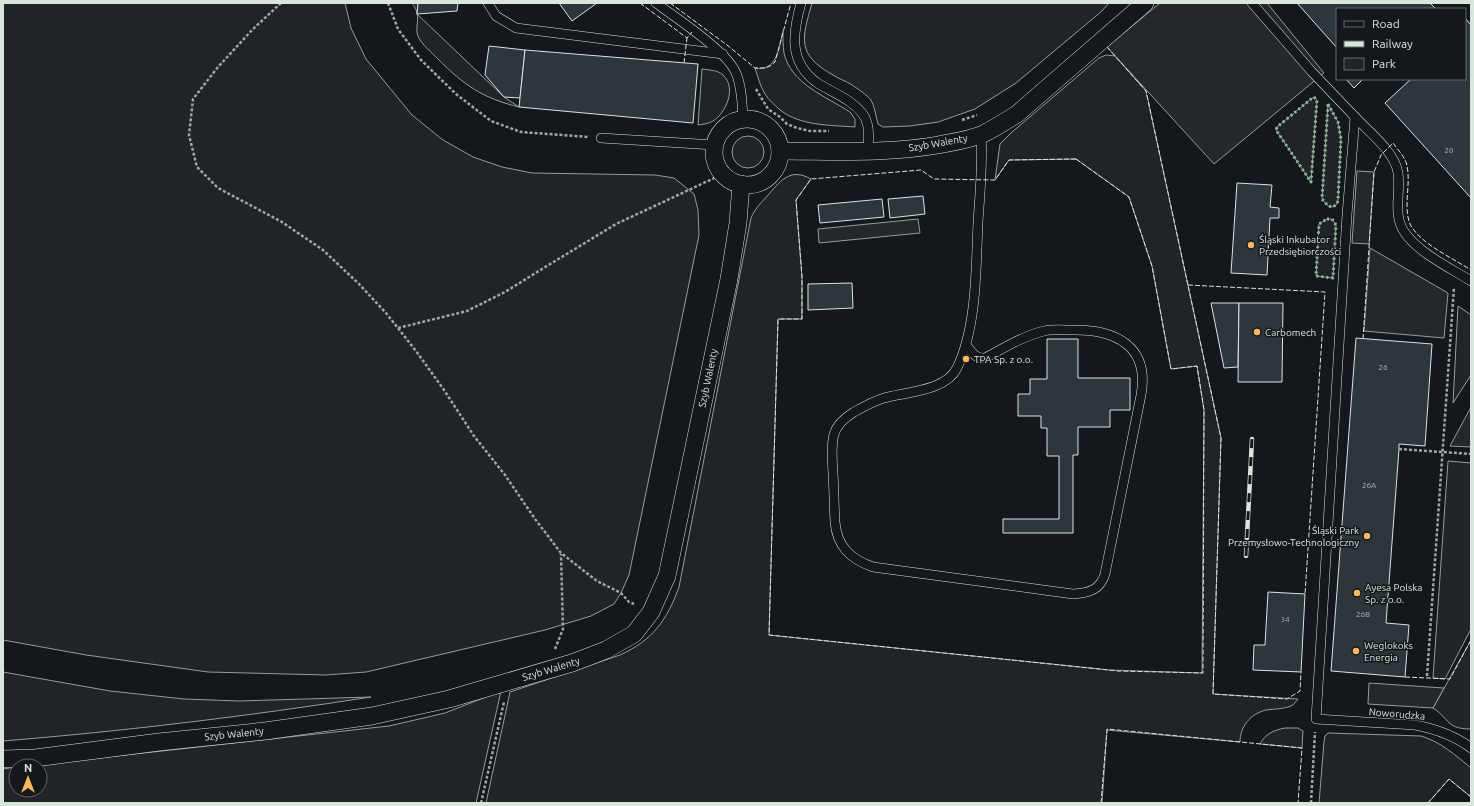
<svg xmlns="http://www.w3.org/2000/svg" width="1474" height="806" font-family="Ubuntu,sans-serif">
  <rect width="100%" height="100%" fill="#14181c"/>
  <g fill="#202428" stroke="#939e99">
    <path d="M3 3H345L351 28 366 59 412 115 443 140 473 157 502 167 532 173 655 175 674 178 694 194 698 210 699 235 629 575 621 593 614 604 591 616 545 630 366 672 326 675 208 672 86 655 3 640Z"/>
    <path d="M412 3H418L417 14 504 97 519 107C482 98 464 85 438 59 431 52 422 45 418 36 415 29 419 21 417 14 417 10 414 6 412 3Z"/>
    <path d="M812 3H1109L1102 11 1016 83 975 109 938 122 910 126 883 127 878 124C876 117 875 107 871 100 867 95 858 89 852 85 846 81 839 79 833 75 796 54 802 39 812 3Z"/>
    <path d="M783 31C783 39 783 46 784 53 791 84 827 97 850 112L855 119V127C829 125 801 126 780 110 775 105 769 101 765 94 760 86 758 77 755 68 777 72 779 48 783 31Z"/>
    <path d="M1106 55 1115 56 1146 91 1221 438 1213 694 1298 699C1296 701 1294 705 1291 706 1284 709 1274 709 1266 710 1250 714 1240 727 1240 742L1107 730 1102 803H486L510 692 620 655C653 640 667 620 679 587L751 218C755 208 762 202 769 194 782 179 791 168 811 179L796 200 802 277V319H778L769 635 1110 670 1202 673 1204 410 1197 366 1171 369 1152 266 1129 197 1076 159 1009 160 995 180 1000 144 1011 133 1099 58Z"/>
    <path d="M702 69C708 70 718 70 723 75 737 88 726 113 713 121 708 124 703 124 698 125Z"/>
    <path d="M1314 97 1317 100 1311 182 1276 130 1277 127 1311 99Z"/>
    <path d="M1328 104 1338 122 1341 139 1338 200 1337 204 1333 207 1328 206 1322 199Z"/>
    <circle cx="748" cy="152" r="16"/>
    <path d="M1327 219H1332L1336 225 1333 278 1316 276 1319 224Z"/>
    <path d="M1458 306 1471 315V375L1453 403Z"/>
    <path d="M1448 461 1471 463V629L1445 679 1433 678Z"/>
    <path d="M1471 640V729C1446 729 1450 719 1433 708Z"/>
    <path d="M3 672 110 691 184 699 239 701 371 697C249 716 126 731 3 741Z"/>
    <path d="M501 691 476 803H3V769L16 767V790H40V766H26L389 726 445 713Z"/>
    <path d="M1285 728H1298L1303 731 1302 748 1260 744C1265 734 1274 730 1285 728Z"/>
    <path d="M1328 733 1421 736C1441 742 1455 755 1471 768V797L1449 779 1428 803H1319L1324 742 1325 736Z"/>
  </g>
  <g fill="#24282b" stroke="#939e99">
    <path d="M1160 3H1267L1324 73 1214 164 1107 47Z"/>
    <path d="M1357 171 1374 172 1369 244 1352 243Z"/>
    <path d="M918 219 920 233 819 243 818 229Z"/>
    <path d="M1370 248 1448 293 1444 338 1364 331Z"/>
    <path d="M1471 407V447L1450 446Z"/>
    <path d="M1369 683 1444 688 1433 708 1368 704Z"/>
  </g>
  <g fill="#2c363c" stroke="#d8e6dc">
    <path d="M418 3H458L457 11 417 14Z"/>
    <path d="M559 3H597L572 21Z"/>
    <path d="M1297 3H1430L1436 9H1337V48Z"/>
    <path d="M1465 18 1471 25V198L1385 103 1411 79H1465Z"/>
    <path d="M489 46 525 50 520 98 504 97 485 75Z"/>
    <path d="M525 50 698 64 693 123 519 107Z"/>
    <path d="M1346 79H1363L1354 88Z"/>
    <path d="M1237 183 1272 185 1270 207 1279 208V218H1270L1267 275 1231 273Z"/>
    <path d="M923 196 925 214 890 218 888 199Z"/>
    <path d="M882 199 884 217 820 223 818 205Z"/>
    <path d="M852 283 853 308 808 310V284Z"/>
    <path d="M1211 303H1239L1238 367 1224 368Z"/>
    <path d="M1239 303H1283L1282 382H1238Z"/>
    <path d="M1356 338 1432 344 1425 446 1399 444V449L1386 623 1409 625 1405 677 1331 671Z"/>
    <path d="M1047 339H1078V378H1130V410H1110V427H1078V455H1073V533H1003V519H1059V456H1047V428H1041V416H1018V394H1030V379H1047Z"/>
    <path d="M1268 592 1305 594 1301 672 1253 670 1254 645H1265Z"/>
  </g>
  <g fill="none" stroke-linecap="round" stroke-linejoin="round">
    <defs>
      <g id="service">
        <path d="M488 3 496 16 516 28 723 54"/>
        <path d="M656 3C676 18 728 52 736 73 742 87 742 104 743 118"/>
        <path d="M801 3C793 32 788 61 816 82 826 89 839 94 850 102 857 107 865 114 867 123 870 132 868 142 868 151"/>
        <path d="M1252 3 1312 72 1355 117 1347 215 1316 719 1415 725C1436 729 1454 735 1471 748"/>
        <path d="M1355 117C1369 132 1395 152 1398 173 1401 193 1392 215 1405 233 1419 253 1450 268 1471 281"/>
        <path d="M601 138 714 145"/>
        <path d="M966 345C972 352 975 359 985 358 1004 348 1023 336 1044 331 1053 329 1063 330 1072 330 1115 329 1150 346 1141 395L1105 574C1100 590 1089 593 1073 594L873 567C850 559 837 546 835 522 834 506 834 489 833 473 832 460 831 446 834 434 837 424 846 417 854 412 863 407 874 401 884 398 906 392 946 391 957 368 977 327 976 267 978 222 980 193 983 163 981 134"/>
      </g>
      <g id="minor">
        <circle cx="747" cy="152" r="33"/>
        <path d="M780 151C833 151 887 154 938 145 953 142 969 140 983 134 995 128 1006 121 1017 114L1145 3"/>
        <path d="M3 759 35 758 159 742 265 731 372 716 449 699 572 663 606 650 634 634 651 612 667 576 729 279 738 223 741 184"/>
      </g>
    </defs>
    <use href="#service" stroke="#d8e6dc" stroke-width="10"/>
    <use href="#minor" stroke="#d8e6dc" stroke-width="18"/>
    <g stroke="#9da8a2" stroke-width="2.5" stroke-dasharray="3 2" stroke-linecap="butt">
      <path d="M281 3 253 29 218 67 193 99 189 135 197 167 218 188 282 222 323 250 359 284 386 313 416 351 444 390 474 436 505 475 535 519 561 553 597 581 621 593 629 602 634 604"/>
      <path d="M388 3 398 29 421 60 456 94 491 121 521 132 589 137"/>
      <path d="M756 89 768 109 780 117 787 124 797 128 810 131H829"/>
      <path d="M962 120 977 115"/>
      <path d="M398 328 467 311 505 292 542 269 616 224 723 174"/>
      <path d="M1399 449 1471 454"/>
      <path d="M555 649 563 629 561 554"/>
      <path d="M1427 676 1454 287"/>
      <path d="M481 803 504 702"/>
      <path d="M1311 803 1315 732"/>
    </g>
    <use href="#service" stroke="#14181c" stroke-width="9"/>
    <use href="#minor" stroke="#14181c" stroke-width="17"/>
    <defs>
      <path id="rail" d="M1246 556 1252 439"/>
    </defs>
    <use href="#rail" stroke="#d8e6dc" stroke-width="4.5"/>
    <use href="#rail" stroke="#14181c" stroke-width="3" stroke-dasharray="9" stroke-linecap="butt"/>
    <g stroke="#8ac095" stroke-width="3" stroke-dasharray="2 3" stroke-linecap="butt">
      <path d="M1314 97 1317 100 1311 182 1276 130 1277 127 1311 99Z"/>
      <path d="M1328 104 1338 122 1341 139 1338 200 1337 204 1333 207 1328 206 1322 199Z"/>
      <path d="M1327 219H1332L1336 225 1333 278 1316 276 1319 224Z"/>
    </g>
    <g stroke="#d8e6dc" stroke-width="1" stroke-dasharray="5 2" stroke-linecap="butt">
      <path d="M640 3 687 38 692 32"/>
      <path d="M670 3 727 45 755 68H765L770 66 775 62 791 3"/>
      <path d="M1107 47 1146 91 1221 438 1213 694 1287 699 1300 691 1301 672"/>
      <path d="M684 63 687 38"/>
      <path d="M1076 159 1129 197 1152 266 1171 369 1197 366 1204 410 1203 673 1118 671 769 635 778 319H802V277L796 200 811 179 921 170 934 179 995 180 1009 160Z"/>
      <path d="M1188 285 1325 292 1305 594"/>
      <path d="M1363 339 1374 172 1381 155 1393 143C1398 150 1406 158 1407 166 1411 184 1403 207 1410 224 1419 243 1454 259 1471 270"/>
      <path d="M1405 677 1450 679 1471 640"/>
      <path d="M1101 803 1107 729 1302 748 1298 803"/>
      <path d="M1428 803 1449 779 1471 797"/>
    </g>
  </g>
  <g fill="#ffb74d" stroke="#14181c" stroke-width="1.5">
    <circle cx="1251" cy="245" r="4"/>
    <circle cx="1257" cy="332" r="4"/>
    <circle cx="966" cy="359" r="4"/>
    <circle cx="1367" cy="536" r="4"/>
    <circle cx="1357" cy="593" r="4"/>
    <circle cx="1356" cy="651" r="4"/>
  </g>
  <g text-anchor="middle" dominant-baseline="central" stroke-width="3" stroke-linejoin="round" paint-order="stroke">
    <g font-size="8" fill="#adbab4">
      <text x="1449" y="150">20</text>
      <text x="1383" y="367">26</text>
      <text x="1369" y="485">26A</text>
      <text x="1363" y="614">26B</text>
      <text x="1285" y="619">34</text>
    </g>
    <g font-size="10" fill="#d8e6dc" stroke="#14181c">
      <text transform="translate(938 143) rotate(-10)">Szyb Walenty</text>
      <text transform="translate(708 378) rotate(-78)">Szyb Walenty</text>
      <text transform="translate(551 669) rotate(-17)">Szyb Walenty</text>
      <text transform="translate(1397 714) rotate(5)">Noworudzka</text>
      <text transform="translate(234 734) rotate(-6)">Szyb Walenty</text>
    </g>
    <g font-size="10" fill="#d8e6dc" stroke="#14181c" text-anchor="start">
      <text x="1259" y="239">Śląski Inkubator<tspan x="1259" dy="12">Przedsiębiorczości</tspan></text>
      <text x="1265" y="332">Carbomech</text>
      <text x="974" y="359">TPA Sp. z o.o.</text>
      <text x="1359" y="530" text-anchor="end">Śląski Park<tspan x="1359" dy="12">Przemysłowo-Technologiczny</tspan></text>
      <text x="1365" y="587">Ayesa Polska<tspan x="1365" dy="12">Sp. z o.o.</tspan></text>
      <text x="1364" y="645">Weglokoks<tspan x="1364" dy="12">Energia</tspan></text>
    </g>
  </g>
  <rect width="1474" height="806" fill="none" stroke="#d8e6dc" stroke-width="8"/>
  <rect x="1336" y="8" width="130" height="72" fill="#14181c" stroke="#626a69"/>
  <rect x="1344" y="21" width="20" height="6" fill="#14181c" stroke="#626a69"/>
  <text x="1372" y="28" font-size="12" fill="#d8e6dc">Road</text>
  <rect x="1344" y="41" width="20" height="6" fill="#d8e6dc" stroke="#626a69"/>
  <text x="1372" y="48" font-size="12" fill="#d8e6dc">Railway</text>
  <rect x="1344" y="58" width="20" height="12" fill="#202428" stroke="#626a69"/>
  <text x="1372" y="68" font-size="12" fill="#d8e6dc">Park</text>
  <g transform="translate(28 778)"><circle r="19" fill="#14181c" stroke="#626a69"/>
  <path d="M0-3L7 15L0 10L-7 15Z" fill="#ffb74d"/>
  <text y="-6" font-size="11" font-weight="bold" text-anchor="middle" fill="#d8e6dc">N</text>
  </g>
</svg>
